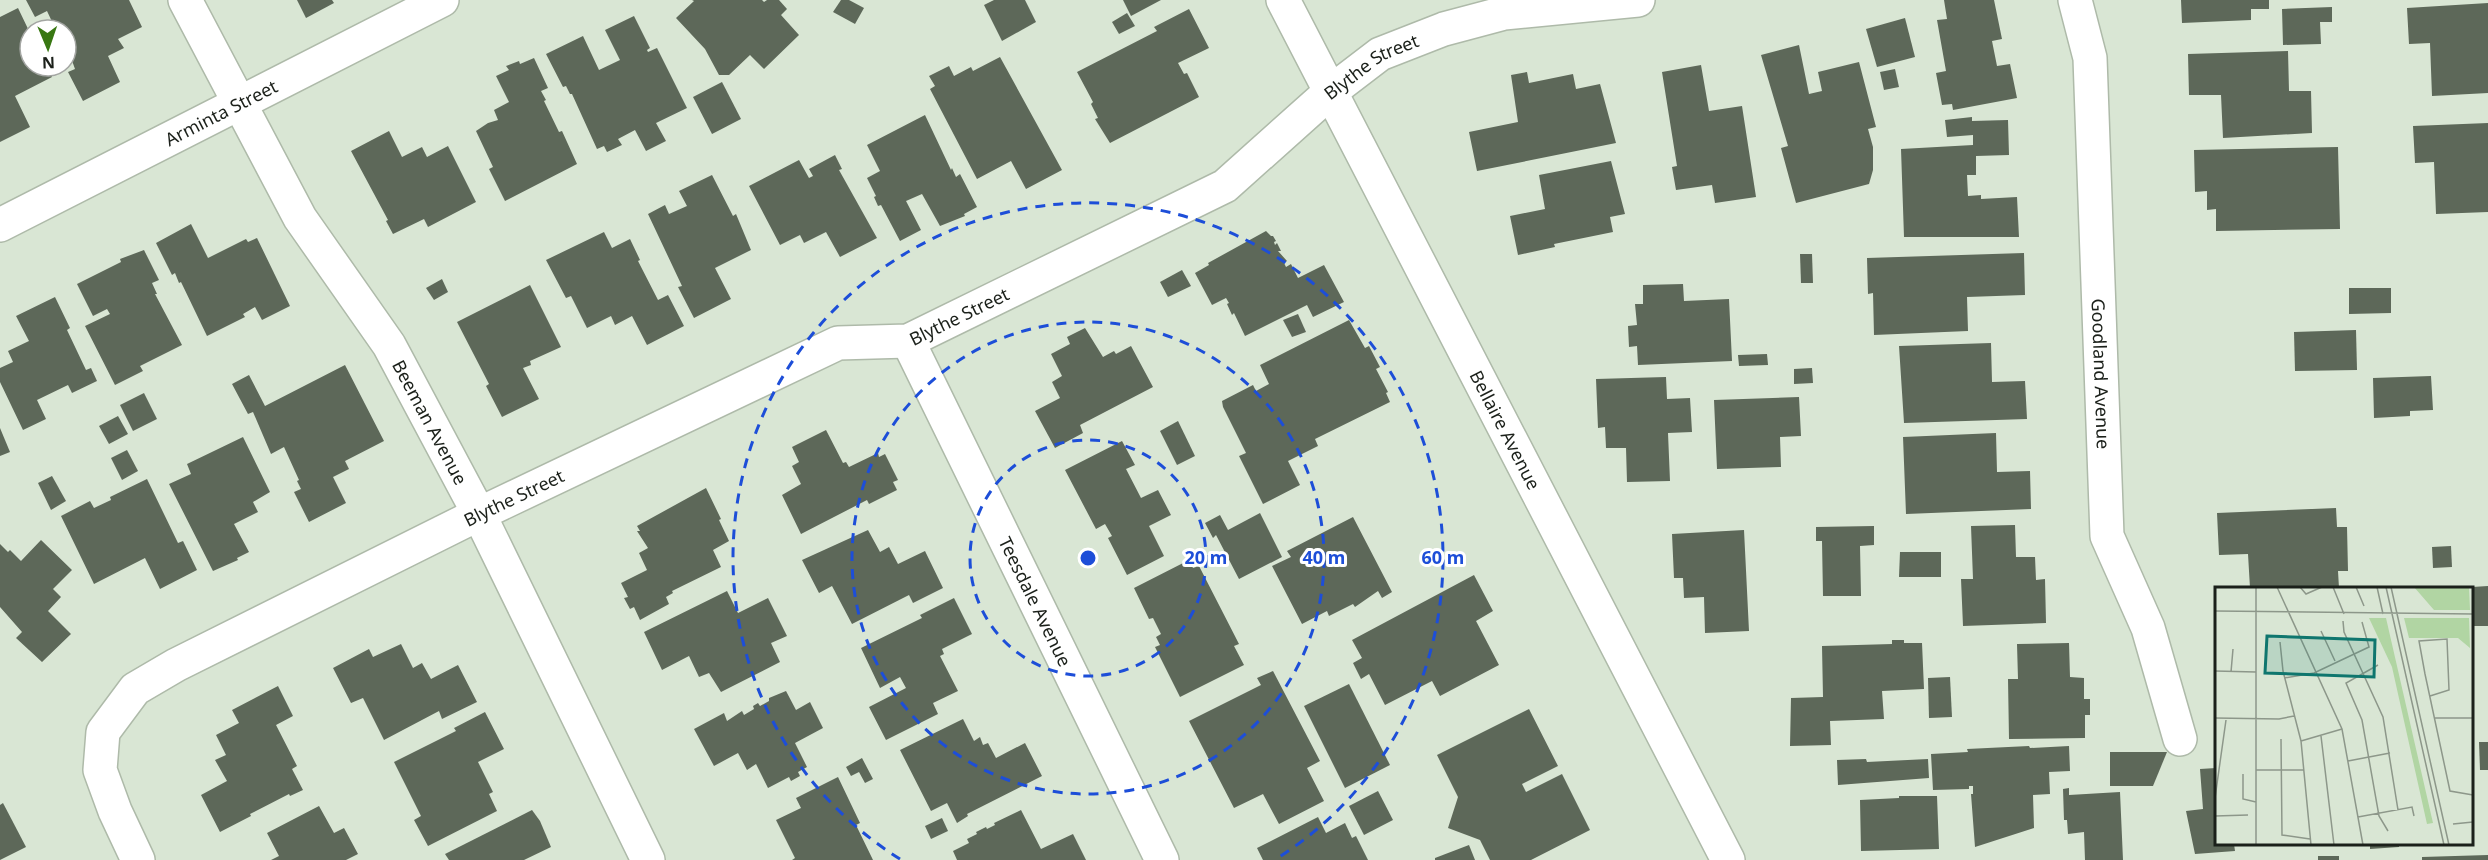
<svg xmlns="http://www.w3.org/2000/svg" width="2488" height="860" font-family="'Noto Sans',sans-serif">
  <rect width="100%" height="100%" fill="#d9e6d4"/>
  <g fill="#5d6859">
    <path d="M26 0H129L142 27 118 39 124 48 108 56 120 82 83 101 68 72 75 69 66 44V30H59L57 26 55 28 47 11 35 17Z"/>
    <path d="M297 0H332L334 3 306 18Z"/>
    <path d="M692 0H762L764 2 767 0H779L787 9 781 15 799 35 764 69 750 55 729 75H719L705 49 676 18 694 1Z"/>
    <path d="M841 0H849L864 8 855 24 833 12Z"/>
    <path d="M994 0H1025L1036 22 1002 41 984 5Z"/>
    <path d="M1123 0H1161L1131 16Z"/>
    <path d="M1944 0H1994L2002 39 1992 41 1997 66 2010 64 2017 98 1953 110 1952 104 1942 105 1936 73 1946 71 1937 20 1947 19Z"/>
    <path d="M2181 0H2269V9H2251V20L2182 23Z"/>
    <path d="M2488 3V93L2432 96 2430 43 2409 44 2407 8Z"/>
    <path d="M2332 7V22H2320L2321 44 2283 45 2282 9Z"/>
    <path d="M18 8 30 33V66H47L52 77 15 96 30 127 0 142V17Z"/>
    <path d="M1189 9 1209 48 1178 63 1184 74 1187 73 1199 97 1110 143 1095 119 1098 118 1091 104 1093 102 1077 72 1157 31 1154 27Z"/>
    <path d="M1127 13 1135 26 1119 34 1112 22Z"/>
    <path d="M634 16 650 48 647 50 648 52 657 48 687 108 656 123 666 141 646 151 635 130 618 139 622 145 607 152 604 146 597 149 572 94H570L566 86 563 87 546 54 583 36 599 70 620 60 605 30Z"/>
    <path d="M1905 18 1915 57 1877 67 1866 29Z"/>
    <path d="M1799 45 1809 94 1822 91 1818 72 1859 62 1876 127 1868 129 1873 147V170L1869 184 1796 203 1781 148 1788 146 1761 55Z"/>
    <path d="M2288 51 2289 91H2311L2312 133 2223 138 2221 95H2189L2188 54Z"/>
    <path d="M1000 57 1062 170 1026 189 1011 161 977 179 930 89 935 86 929 76 949 66 954 76 971 67 973 71Z"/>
    <path d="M534 58 548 88 541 91 546 100 544 101 559 132 562 131 577 164 505 201 489 169 493 167 476 131 488 123 498 120 494 110 509 102 496 76 509 70 506 66 519 61 520 64Z"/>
    <path d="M1701 65 1709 111 1742 106 1756 197 1715 203 1712 185 1676 190 1672 167 1677 166 1662 72Z"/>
    <path d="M1895 69 1899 87 1884 90 1880 72Z"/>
    <path d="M1527 72 1529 83 1573 74 1576 89 1600 84 1616 143 1477 171 1469 132 1518 122 1511 75Z"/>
    <path d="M722 82 741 119 712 134 693 97Z"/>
    <path d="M925 115 951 170 952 168 956 177 960 174 977 207 964 214 965 216 940 226 922 194 906 201 921 230 900 241 881 205 878 206 874 197 876 196 867 178 880 171 867 145Z"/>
    <path d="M1972 117V121L2008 120 2009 155 1976 156V175H1967L1968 196 1981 195V199L2017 197 2019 237H1904L1901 149 1973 145V135L1947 137 1945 120Z"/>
    <path d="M2488 123V212L2436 214 2434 162 2415 163 2413 126Z"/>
    <path d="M389 131 402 157 422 147 427 157 448 146 476 202 428 227 424 219 393 234 386 221 388 220 351 151Z"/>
    <path d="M2338 147 2340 229 2216 231V209L2207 210V191L2195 192 2194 150Z"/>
    <path d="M835 155 842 169 839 170 877 238 840 257 826 232 804 243 800 235 780 245 749 186 799 160 809 178 813 176 809 169Z"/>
    <path d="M1611 161 1625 214 1610 217 1613 232 1554 244 1555 247 1518 255 1510 216 1545 209 1539 175Z"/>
    <path d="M712 175 733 216 736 214 751 250 715 268 731 299 694 318 678 287 682 286 648 214 665 205 669 214 687 206 679 191Z"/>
    <path d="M191 224 208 258 246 239 248 242 257 238 290 306 262 320 255 307 243 314 245 317 207 336 181 282 179 283 175 273 172 275 156 243Z"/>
    <path d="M1266 231 1271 236H1273L1276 241 1274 242 1275 245 1277 243 1281 251H1278L1287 261 1284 263 1286 267 1291 264 1298 278 1324 265 1344 302 1313 317 1307 305 1245 336 1234 313 1232 315 1227 304 1229 303 1226 298 1212 305 1195 273 1209 265 1208 263Z"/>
    <path d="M604 232 612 248 630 239 640 260 638 261 658 300 668 295 684 326 647 345 632 316 615 325 611 316 587 328 571 296 566 298 546 260Z"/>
    <path d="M144 250 159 280 152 283 157 294H155L182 345 140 366 143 371 115 385 85 326 110 314 107 309 93 316 77 284 121 262 120 259Z"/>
    <path d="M2024 253 2025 295 1967 297 1968 331 1874 335 1873 293 1868 294 1867 258Z"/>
    <path d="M1800 254H1812L1813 283H1801Z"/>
    <path d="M1182 270 1191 286 1168 297 1160 282Z"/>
    <path d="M442 279 448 292 434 300 426 288Z"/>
    <path d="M1683 284 1684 301 1729 299 1732 361 1638 365 1637 346 1629 347 1628 326 1637 325 1635 304H1643V285Z"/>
    <path d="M530 285 561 347 530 361 531 365 523 368 539 399 502 417 486 386 489 384 457 322Z"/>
    <path d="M2349 288H2391V313L2349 314Z"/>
    <path d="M55 297 70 328 67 330 86 370 91 368 97 381 72 393 68 385 37 400 46 419 23 430 0 382V368L13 362 8 351 29 341 16 316Z"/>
    <path d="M1298 314 1306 332 1292 337 1283 320Z"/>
    <path d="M1349 320 1365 348 1369 346 1380 367 1376 369 1388 392 1386 393 1390 402 1315 439 1318 446 1288 461 1300 485 1263 504 1239 456 1246 453 1223 407 1222 401 1253 385 1256 391 1269 384 1260 365Z"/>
    <path d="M1085 328 1103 357 1114 351 1116 354 1131 346 1153 387 1080 425 1083 433 1055 448 1035 411 1060 398 1052 382 1062 376 1051 354 1070 344 1067 337Z"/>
    <path d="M2356 330 2357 370 2295 371 2294 332Z"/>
    <path d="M1991 343 1992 382 2025 381 2027 419 1904 423 1899 346Z"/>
    <path d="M1767 354 1768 365 1739 366 1738 355Z"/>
    <path d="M345 365 384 441 345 461 349 469 333 477 346 503 309 522 294 492 301 489 297 481 299 480 284 447 271 454 253 412 248 414 232 384 249 375 265 406Z"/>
    <path d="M1812 368 1813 383 1794 384V369Z"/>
    <path d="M2431 376 2433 410 2410 411V416L2374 418 2373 378Z"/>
    <path d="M1666 377 1667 399 1690 398 1692 432 1668 433 1670 481 1627 482 1626 448H1606L1605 427 1598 428 1596 379Z"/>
    <path d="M144 393 157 419 133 431 120 405Z"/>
    <path d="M1799 397 1801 436 1780 437 1781 467 1717 469 1714 400Z"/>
    <path d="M118 416 128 434 109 444 99 426Z"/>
    <path d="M1178 421 1195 456 1177 465 1160 431Z"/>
    <path d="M0 428 10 452 0 456Z"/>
    <path d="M826 430 843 463 846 462 849 467 878 453 879 457 885 454 898 480 893 482 897 490 869 504 867 500 801 534 782 495 801 484 792 466 799 462 792 447Z"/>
    <path d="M1996 433 1997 472 2030 471 2031 509 1906 514 1903 437Z"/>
    <path d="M243 437 270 492 253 502 258 512 234 524 249 552 237 558 238 560 213 571 169 484 191 474 187 464Z"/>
    <path d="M1122 441 1135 465 1126 469 1141 498 1158 490 1171 515 1149 526 1164 556 1127 575 1108 538 1112 536 1105 524 1096 529 1065 470Z"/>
    <path d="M127 450 138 471 122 480 111 458Z"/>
    <path d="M52 476 66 501 51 510 38 483Z"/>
    <path d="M147 479 178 543 183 541 197 570 160 589 145 558 94 584 61 516 90 501 94 508 111 500 110 497Z"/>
    <path d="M706 488 721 519 719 520 729 541 713 550 721 567 672 591 673 593 666 597 669 604 640 620 634 607 630 609 624 598 628 597 621 583 647 570 639 553 648 548 637 531H640L637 526Z"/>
    <path d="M2336 508 2337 527H2347L2348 571H2338L2339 588H2250L2248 554 2219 555 2217 513Z"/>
    <path d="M1260 513 1282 557 1239 579 1216 535 1213 538 1205 523 1220 515 1228 530Z"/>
    <path d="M1353 517 1392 592 1382 598 1378 591 1355 607 1353 604 1329 616 1327 611 1302 624 1272 566 1291 557 1287 551Z"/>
    <path d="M2015 525 2016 557H2035L2036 580 2045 579 2046 623 1963 626 1961 579H1973L1971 526Z"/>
    <path d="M1874 526V545L1860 546 1861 596H1823L1822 541H1816V527Z"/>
    <path d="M868 530 880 552 889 547 898 564 925 551 943 588 913 603 909 595 852 624 832 586 819 593 802 560Z"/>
    <path d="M1744 530 1749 631 1705 633 1704 597 1684 598 1683 578H1674L1672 534Z"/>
    <path d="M41 540 72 570 53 589 61 597 48 611 71 634 42 662 16 638 22 632 0 607V544L8 552 10 550 21 561Z"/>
    <path d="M2451 546 2452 567 2433 568 2432 547Z"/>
    <path d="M1900 552H1941V577H1899Z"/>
    <path d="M1189 560 1193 568 1199 566 1239 644 1234 646 1244 665 1180 697 1155 647 1160 645 1156 637 1161 634 1153 618 1149 619 1134 588Z"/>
    <path d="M1474 575 1493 611 1476 621 1499 665 1440 696 1432 681 1385 705 1369 674 1361 679 1353 663 1362 658 1352 640Z"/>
    <path d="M2488 586V626H2472V587Z"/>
    <path d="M727 591 738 613 768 598 787 636 771 643 780 662 721 692 709 673 699 677 689 656 662 670 644 632Z"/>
    <path d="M954 598 972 634 942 649 944 654 940 656 958 691 933 703 938 714 886 740 869 707 906 688 900 677 880 688 861 648 922 618 920 615Z"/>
    <path d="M1892 640H1904V643H1922L1924 689 1882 691 1884 719 1830 721 1831 745 1790 746 1791 698 1823 697 1822 646 1892 644Z"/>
    <path d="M2069 643 2070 677 2084 678V699H2090V715H2085V738L2009 739 2008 679H2018L2017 644Z"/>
    <path d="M401 644 413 668 422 663 431 679 458 665 477 702 442 719 439 711 384 740 363 698 351 703 333 668 369 649 373 657Z"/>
    <path d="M1273 671 1320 761 1307 768 1324 801 1279 824 1263 794 1234 808 1189 721 1261 685 1257 678Z"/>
    <path d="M1950 677 1952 717 1929 718 1928 678Z"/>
    <path d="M1349 684 1390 765 1345 788 1304 706Z"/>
    <path d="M278 686 293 716 276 725 297 766 292 769 303 790 290 796 289 794 250 814 251 816 220 832 201 795 227 781 215 760 226 755 216 735 239 723 232 710Z"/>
    <path d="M786 691 796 710 810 702 823 728 795 743 807 767 798 772 800 776 791 781 789 777 768 788 756 764 747 770 738 753 714 766 694 729 724 713 727 721 742 711 744 715 754 709 753 706 758 703 760 706 769 701V698Z"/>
    <path d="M1529 709 1558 766 1522 784 1526 792 1562 774 1590 830 1531 860H1490L1480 840 1448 828 1458 797 1437 755Z"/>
    <path d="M485 712 504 749 478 762 493 792 489 794 497 811 428 846 414 820 421 816 394 762 456 731 454 728Z"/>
    <path d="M963 719 974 741 980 737 983 745 988 743 996 758 1025 743 1042 776 967 814 968 816 957 823 947 803 931 811 900 750Z"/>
    <path d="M2479 742H2488V770H2480Z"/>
    <path d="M2029 746 2030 748 2069 746 2070 771 2049 772 2050 794 2033 795 2034 828 1975 847 1971 794H1973V786H1969V789L1933 790 1931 754 1968 752 1967 749Z"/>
    <path d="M2110 752H2167L2153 786H2110Z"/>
    <path d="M862 758 873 779 865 783 859 772 851 776 846 767Z"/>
    <path d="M1866 759 1867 762 1928 759 1929 778 1838 785 1837 760Z"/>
    <path d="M2216 768V844H2234L2235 851 2195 854 2186 811 2203 809 2200 769Z"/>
    <path d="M838 777 860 823 856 825 873 860H792L795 858 776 820 801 808 796 798Z"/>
    <path d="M2069 788V795L2120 792 2123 860H2085L2084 832 2068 834 2067 820H2064L2063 789Z"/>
    <path d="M1378 791 1393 820 1364 835 1349 806Z"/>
    <path d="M1899 796H1937L1939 849 1861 851 1860 800 1899 798Z"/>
    <path d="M3 803 26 847 0 860V805Z"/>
    <path d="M319 806 334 833 344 828 358 854 346 860H271L279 856 267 833Z"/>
    <path d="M532 810 540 821 551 847 524 860H449L445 854Z"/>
    <path d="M1021 810 1041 849 1073 834 1086 860H957L953 851 969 843 967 839 977 834 976 832 986 827 987 829 995 825 994 823Z"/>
    <path d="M1318 817 1326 833 1345 823 1352 838 1356 836 1368 860H1263L1257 848Z"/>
    <path d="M942 818 948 831 931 839 925 826Z"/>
    <path d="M2370 844H2399V847L2370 849Z"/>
    <path d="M1469 845 1475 860H1435V858Z"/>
    <path d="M2488 855V860H2422V857Z"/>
    <rect x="2318" y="856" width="21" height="4"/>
  </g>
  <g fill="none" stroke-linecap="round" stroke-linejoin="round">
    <defs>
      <g id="minor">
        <path id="s1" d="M185 0 300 218 389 345 479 514 648 860"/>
        <path id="s2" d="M1283 0 1728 860"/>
        <path id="s3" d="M2075 0 2090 58 2107 536 2148 628 2180 739"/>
        <path id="s4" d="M0 225 442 0"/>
        <path id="s5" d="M908 341 1162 860"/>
        <path id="s6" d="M138 860 115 811 100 770 103 732 135 689 176 665 479 514 838 343 908 341 1225 186 1329 93 1380 54 1444 29 1504 13 1638 0"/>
      </g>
    </defs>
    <use href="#minor" stroke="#aebaa9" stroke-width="36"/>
    <use href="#minor" stroke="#fff" stroke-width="33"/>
  </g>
  <g fill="none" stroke="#1d4ed8" stroke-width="3" stroke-dasharray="10 8">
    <circle cx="1088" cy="558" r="118"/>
    <circle cx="1088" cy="558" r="236"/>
    <path d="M900 859A355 355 0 1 1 1276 859"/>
  </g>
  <g text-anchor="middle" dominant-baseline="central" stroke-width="6" stroke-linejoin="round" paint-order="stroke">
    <g font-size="18" fill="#1b201a" stroke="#fff">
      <text stroke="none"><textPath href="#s6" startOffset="1586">Blythe Street</textPath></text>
      <text stroke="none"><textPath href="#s4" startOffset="248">Arminta Street</textPath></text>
      <text stroke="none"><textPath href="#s6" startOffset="1100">Blythe Street</textPath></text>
      <text stroke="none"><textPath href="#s3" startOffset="376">Goodland Avenue</textPath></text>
      <text stroke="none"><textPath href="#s1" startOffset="489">Beeman Avenue</textPath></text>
      <text stroke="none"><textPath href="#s2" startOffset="484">Bellaire Avenue</textPath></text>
      <text stroke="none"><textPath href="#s6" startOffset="614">Blythe Street</textPath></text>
      <text stroke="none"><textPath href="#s5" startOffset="290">Teesdale Avenue</textPath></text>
    </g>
  </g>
  <g transform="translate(2215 587)">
    <rect width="258" height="258" fill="#d9e6d4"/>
    <path d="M199 0H254L255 23H219ZM154 31H171L218 236 212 237 177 80ZM189 31H254L255 61 243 51H194Z" fill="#b1d5a3"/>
    <path fill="none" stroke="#8d978a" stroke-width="1.5" d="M41 0V258M62 0 127 142 148 258M85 0 91 7 107 0M118 0 129 27M141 0 149 19M162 0 168 27M171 0 229 258M176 0 234 258M258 0V42M0 24 258 27M128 34 129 45 168 130 183 223M106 44 120 74M65 55 68 84 86 154 96 258M163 78 131 96 147 133 164 229 173 244M0 84 41 85M16 85 18 62M69 91 99 86 154 60 147 35M215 109 234 103 232 52 204 54 210 87 235 204 258 208M0 131 64 132 79 129M220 131H258M106 149 119 258M66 152 67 248 95 252M86 154 127 142M133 174 175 166M41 183H89M28 187V212L41 215M0 211 11 133M0 229 33 228M143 230 197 220 199 229M238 237 258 235"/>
    <path fill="#0f766e" fill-opacity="0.15" stroke="#0f766e" stroke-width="3" d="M52 49 160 53 159 90 50 86Z"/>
    <rect width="258" height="258" fill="none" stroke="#1b201a" stroke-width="3"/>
  </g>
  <circle cx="1088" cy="558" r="9" fill="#1d4ed8" stroke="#fff" stroke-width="3"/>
  <g font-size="18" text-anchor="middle" font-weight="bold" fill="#1d4ed8" stroke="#fff" stroke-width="6" stroke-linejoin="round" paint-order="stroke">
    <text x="1206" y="564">20 m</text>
    <text x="1324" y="564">40 m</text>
    <text x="1443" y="564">60 m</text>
  </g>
  <g transform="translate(48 48) rotate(178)"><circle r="28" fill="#ffffff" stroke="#a4a6a3" stroke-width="1.5"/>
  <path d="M0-4.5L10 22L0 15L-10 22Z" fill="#387712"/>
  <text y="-9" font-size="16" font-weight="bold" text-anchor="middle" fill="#1b201a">N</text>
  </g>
</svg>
